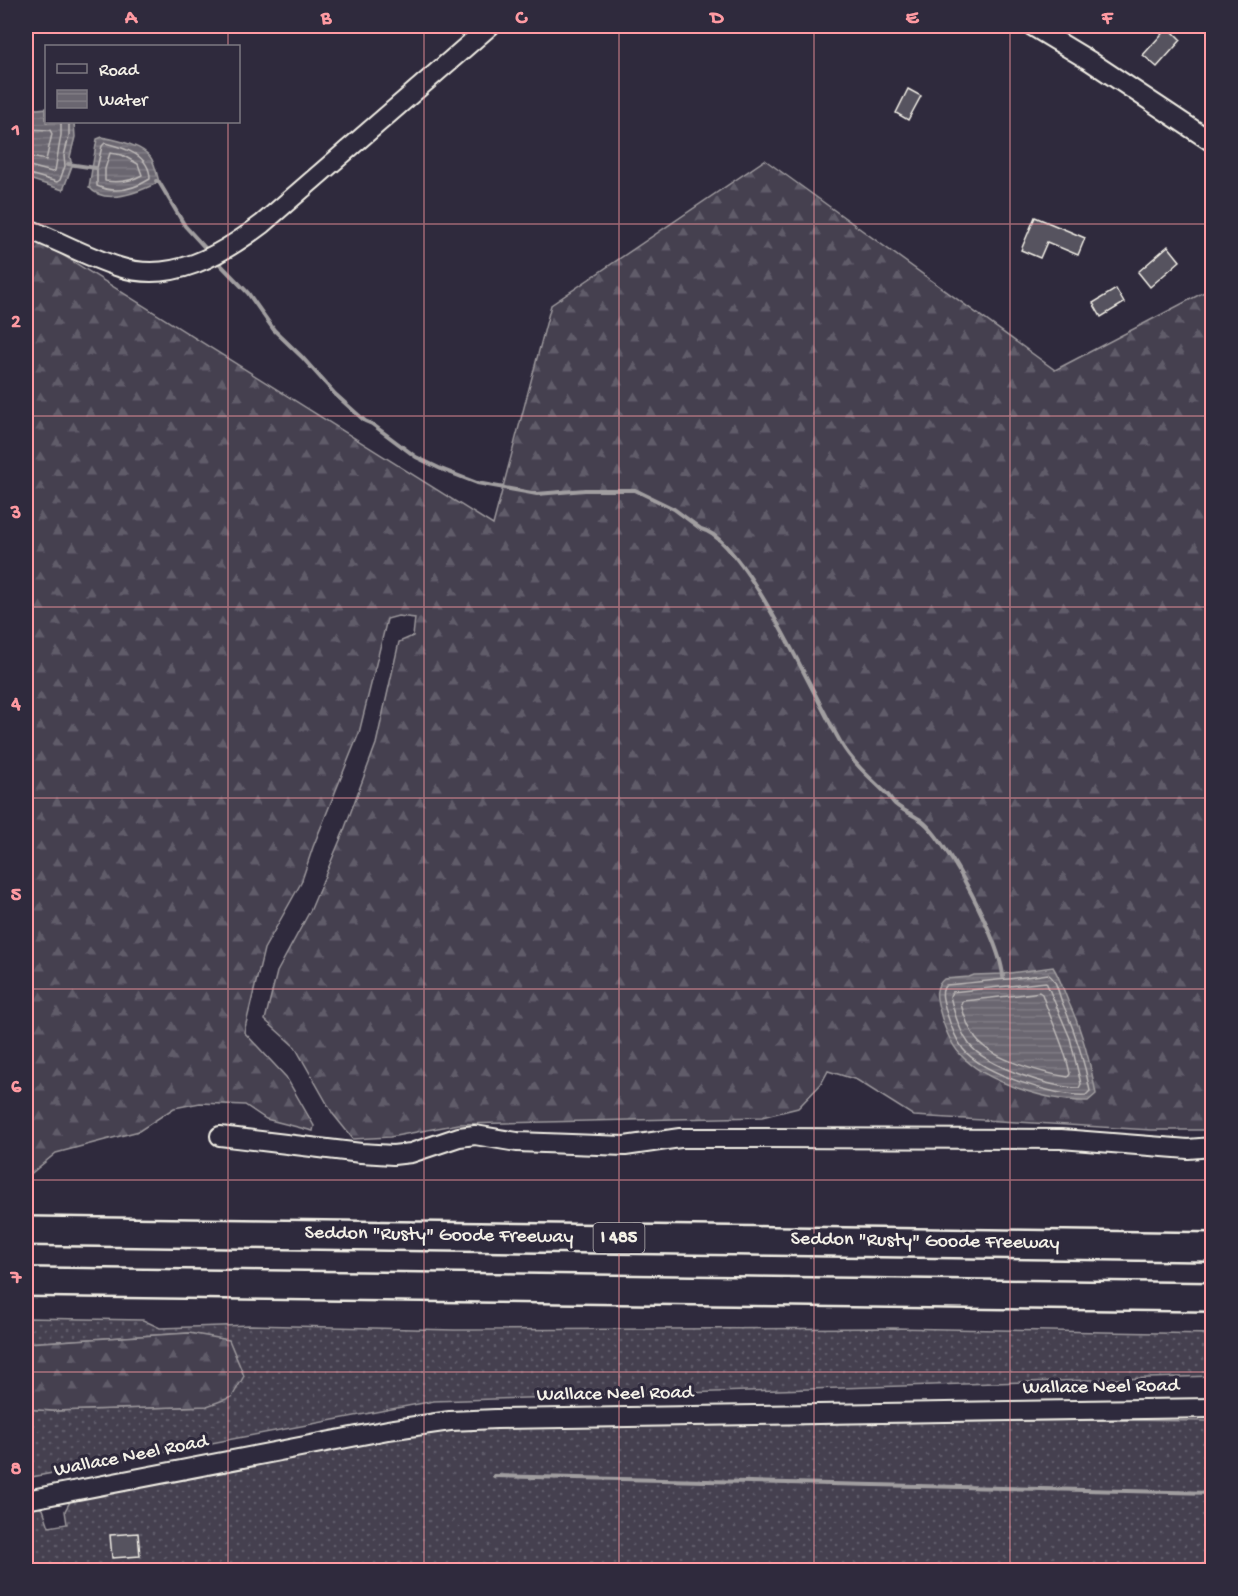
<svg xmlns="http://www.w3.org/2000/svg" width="1238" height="1596" font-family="'Gochi Hand',sans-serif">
  <defs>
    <pattern id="grass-dots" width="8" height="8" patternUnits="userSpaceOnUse" patternTransform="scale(1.5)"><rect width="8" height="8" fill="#454050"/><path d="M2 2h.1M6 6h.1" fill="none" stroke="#605c69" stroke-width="1.8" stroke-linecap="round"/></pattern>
    <pattern id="forest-firs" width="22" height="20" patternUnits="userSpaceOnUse" patternTransform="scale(1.5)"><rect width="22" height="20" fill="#454050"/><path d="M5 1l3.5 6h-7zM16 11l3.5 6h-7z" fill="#605c69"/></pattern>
    <pattern id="water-rules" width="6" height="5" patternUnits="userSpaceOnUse" patternTransform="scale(1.5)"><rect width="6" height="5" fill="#6a6670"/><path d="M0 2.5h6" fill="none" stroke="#807c84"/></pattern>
  </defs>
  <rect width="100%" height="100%" fill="#2f2a3d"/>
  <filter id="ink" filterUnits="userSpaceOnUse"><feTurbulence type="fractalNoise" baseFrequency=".0167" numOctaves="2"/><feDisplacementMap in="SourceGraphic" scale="12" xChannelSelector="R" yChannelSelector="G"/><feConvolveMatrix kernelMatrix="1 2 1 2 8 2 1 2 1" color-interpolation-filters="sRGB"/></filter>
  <g filter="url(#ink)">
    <g fill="url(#grass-dots)" stroke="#9c989c" stroke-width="1.5">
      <path d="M26 1318 143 1320 160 1328 251 1325 454 1330 893 1328 1212 1334V1376L434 1401 26 1478V1409L53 1411 207 1406 189 1333 26 1343Z"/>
      <path d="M1107 1420 1212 1421V1570H26V1509L37 1507 43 1509 49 1527 67 1524 65 1511 71 1500 387 1439 426 1433 490 1428Z"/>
    </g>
    <g fill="url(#forest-firs)" stroke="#9c989c" stroke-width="1.5">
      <path d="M765 160 1055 370 1212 288V1125L1204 1130H1151L914 1116 857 1080 828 1071 821 1084 798 1108 762 1117 459 1124 390 1137 353 1139 333 1114 295 1047 265 1020 277 972 311 909 343 833 376 744 399 642 413 636 415 618 398 616 387 619 359 733 313 847 301 883 264 949 244 1032 286 1077 314 1126 313 1131 266 1119 245 1105 200 1103 174 1108 139 1131 56 1153 28 1176 26 1175V232L493 525 551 305Z"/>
      <path d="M189 1333 229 1340 244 1376 232 1397 207 1406 53 1411 26 1409V1343Z"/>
    </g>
    <g fill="url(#water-rules)" stroke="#a19ea0" stroke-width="1.5">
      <path d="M26 106 37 109 46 108V122H74L75 137 70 157 72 166 63 190 26 178Z"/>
      <path d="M102 137C116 140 143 145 151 158 155 164 157 175 159 182 141 191 105 207 89 187L97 139Z"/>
      <path d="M1053 967C1060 978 1063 989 1068 1001 1082 1030 1090 1061 1096 1094L1088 1101C1051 1102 985 1083 960 1054 949 1042 943 1024 939 1008 936 997 934 987 944 979L969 977 974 975 1003 974Z"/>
    </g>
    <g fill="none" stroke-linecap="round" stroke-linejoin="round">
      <g stroke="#bdb9b8" stroke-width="1.5">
        <path d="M26 129 50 130 52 134 46 160 26 156"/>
        <path d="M105 143C125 148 150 155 150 179 134 189 115 194 97 186V168L102 146Z"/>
        <path d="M110 153 122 155 138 164 142 175C130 182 119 183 105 181V169Z"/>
        <path d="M26 165 52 172 55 171 61 135V122"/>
        <path d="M26 173 57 182 60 180 65 166 64 156 69 136V122"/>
        <path d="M1048 974C1057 980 1058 992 1062 1002 1075 1031 1084 1059 1090 1091L1086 1095C1055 1097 983 1074 963 1049 955 1038 950 1024 946 1011 944 1002 939 992 946 985 980 982 1014 979 1048 974Z"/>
        <path d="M1046 982 1070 1038 1081 1084 1079 1088C1051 1088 985 1066 969 1044 959 1030 954 1013 950 996L952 992Z"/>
        <path d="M1039 992 1042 994C1051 1021 1065 1046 1070 1074L1068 1077C1042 1073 993 1060 976 1039 969 1029 964 1016 961 1004L963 1001C988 998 1014 996 1039 992Z"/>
      </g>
      <g stroke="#a19ea0" stroke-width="4">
        <path d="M68 164 96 168"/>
        <path d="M156 181 159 182 185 226 208 251"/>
        <path d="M217 261 248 293 274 330 302 357 335 394 365 421 372 424 416 457 441 469 477 483 537 494 585 490H635L674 509 701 529C745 538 816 702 841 743 852 762 871 779 887 794 890 797 892 801 895 804 903 811 914 815 922 821 948 841 1002 945 1003 977"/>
        <path d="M494 1476 1212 1493"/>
      </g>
    </g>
    <g fill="#56525f" stroke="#f4f1e8" stroke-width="1.5">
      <path d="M1168 27 1181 40 1157 67 1143 55Z"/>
      <path d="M908 89 921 96 908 120 896 113Z"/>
      <path d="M1035 217 1085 238 1078 255 1047 242 1040 258 1021 250Z"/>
      <path d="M1168 246 1180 261 1150 287 1138 272Z"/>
      <path d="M1116 289 1124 303 1101 317 1093 303Z"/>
      <path d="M138 1533 140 1556 112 1558 110 1535Z"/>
    </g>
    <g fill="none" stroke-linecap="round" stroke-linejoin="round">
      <defs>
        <g id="minor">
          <path d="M1032 26 1090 61 1212 142"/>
          <path d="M26 228C57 240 87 257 119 267 172 284 221 255 262 224L490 26"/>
          <path d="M220 1136 361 1153 393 1155 411 1153 459 1137 475 1135 517 1142 625 1146 680 1138H766L1061 1139 1188 1149 1212 1147"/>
          <path d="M26 1500 388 1430 450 1421 496 1419 1212 1408"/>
        </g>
        <g id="highway">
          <path d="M26 1231 1212 1247"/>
          <path d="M26 1282 1212 1297"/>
        </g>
      </defs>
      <use href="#minor" stroke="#f4f1e8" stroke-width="22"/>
      <use href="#highway" stroke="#f4f1e8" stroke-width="32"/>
      <use href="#minor" stroke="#2f2a3d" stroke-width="18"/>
      <use href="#highway" stroke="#2f2a3d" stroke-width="27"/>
    </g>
  </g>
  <path fill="none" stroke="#ff9aa2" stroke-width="1.5" stroke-opacity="0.55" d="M228 26V46M424 26V1570M619 26V1570M814 26V1570M1010 26V1570M228 122V1570M26 224H1212M26 416H1212M26 607H1212M26 798H1212M26 989H1212M26 1180H1212M26 1372H1212"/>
  <g text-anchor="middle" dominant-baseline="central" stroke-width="6" stroke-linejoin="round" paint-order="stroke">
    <rect fill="#2f2a3d" stroke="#b9b5b5" stroke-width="1.5" x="593.5" y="1223" width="51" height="30" rx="4.5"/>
    <g font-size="18" font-weight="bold" fill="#f4f1e8">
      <text x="619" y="1238">I 485</text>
    </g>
    <g font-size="20" fill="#f4f1e8" stroke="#2f2a3d">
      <text transform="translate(439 1236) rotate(1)">Seddon "Rusty" Goode Freeway</text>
      <text transform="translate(925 1242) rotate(1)">Seddon "Rusty" Goode Freeway</text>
      <text transform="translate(1101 1388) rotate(-1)">Wallace Neel Road</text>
      <text transform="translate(615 1395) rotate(-1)">Wallace Neel Road</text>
      <text transform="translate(131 1457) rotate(-11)">Wallace Neel Road</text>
    </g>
  </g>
  <rect width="1238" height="1596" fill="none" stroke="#2f2a3d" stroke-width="66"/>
  <rect x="45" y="45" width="195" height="78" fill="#2f2a3d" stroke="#7e7a81" stroke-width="1.5"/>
  <rect x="57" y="64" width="30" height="9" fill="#2f2a3d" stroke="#7e7a81" stroke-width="1.5"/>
  <text x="99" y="75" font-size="18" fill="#f4f1e8">Road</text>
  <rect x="57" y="90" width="30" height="18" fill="url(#water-rules)" stroke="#7e7a81" stroke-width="1.5"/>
  <text x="99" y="105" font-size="18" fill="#f4f1e8">Water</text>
  <rect x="33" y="33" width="1172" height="1530" fill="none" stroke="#ff9aa2" stroke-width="2"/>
  <g font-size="20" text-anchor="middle" font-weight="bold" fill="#ff9aa2">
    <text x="131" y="23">A</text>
    <text x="326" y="23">B</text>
    <text x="521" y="23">C</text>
    <text x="717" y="23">D</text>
    <text x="912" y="23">E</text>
    <text x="1107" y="23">F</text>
    <text x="16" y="135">1</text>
    <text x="16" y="327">2</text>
    <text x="16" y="518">3</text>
    <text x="16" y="709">4</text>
    <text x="16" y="900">5</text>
    <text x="16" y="1092">6</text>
    <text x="16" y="1283">7</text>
    <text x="16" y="1474">8</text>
  </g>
</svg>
